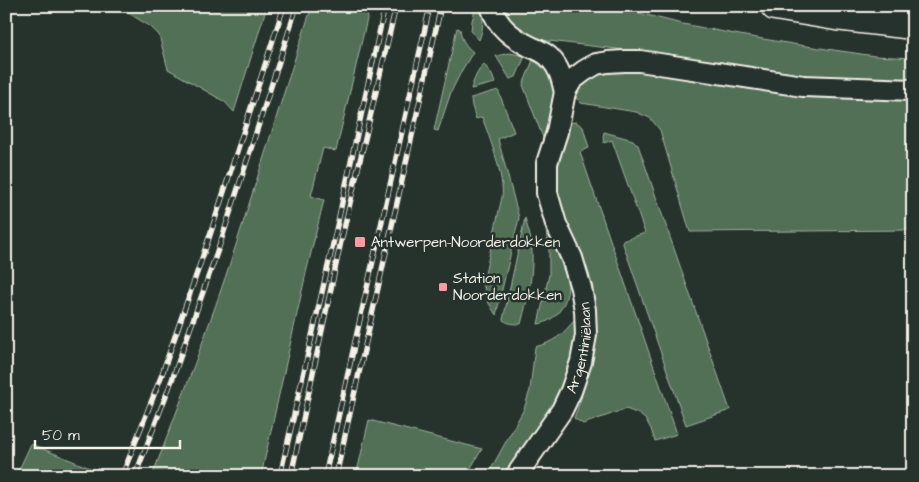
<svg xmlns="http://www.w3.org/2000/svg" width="919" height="482" font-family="'Architects Daughter',sans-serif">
  <rect width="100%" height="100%" fill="#26332d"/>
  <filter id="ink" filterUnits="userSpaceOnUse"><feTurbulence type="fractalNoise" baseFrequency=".02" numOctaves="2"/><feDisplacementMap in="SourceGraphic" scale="10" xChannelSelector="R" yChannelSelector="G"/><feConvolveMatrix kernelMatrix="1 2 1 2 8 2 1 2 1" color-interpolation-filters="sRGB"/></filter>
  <g filter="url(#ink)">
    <g fill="#516f57" stroke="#a2b0a0">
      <path d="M117 6H267L234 112 225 102 168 69 159 35 151 27Z"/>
      <path d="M312 6H370L336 151 323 148 311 196 324 200 306 273 261 476H152C181 401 210 325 235 248 261 168 285 87 312 6Z"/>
      <path d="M476 6H482C483 19 484 28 479 40L471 31 472 21Z"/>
      <path d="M504 6H612L678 23 745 36 799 45 875 56 913 58V79L820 77 651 53 540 40C523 33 510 24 504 6Z"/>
      <path d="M457 28 460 29C461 39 465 45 473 52L462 70 451 92 438 131 434 130Z"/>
      <path d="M510 53 525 56 516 77 510 79 496 56Z"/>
      <path d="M533 60C555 75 556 88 551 112 549 122 547 133 545 143L523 85Z"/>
      <path d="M484 64 492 75 495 83 471 89C474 79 477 72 484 64Z"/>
      <path d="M627 69 822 97 913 98V230L690 232 660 130 650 118 636 112 581 103 576 98 579 90 596 74Z"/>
      <path d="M498 90 514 132 498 139 519 218 496 315 487 300 483 283 502 197C505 178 489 136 482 117L476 119 472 106 471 98Z"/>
      <path d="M576 122 583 127 589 148 580 152 677 434 655 441 651 429 646 420 639 414 626 409 583 424 574 418 581 399 590 364 556 194V176L568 123Z"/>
      <path d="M604 132 633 140 638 145 730 410 686 425 622 241 645 233 612 140 604 143 603 137Z"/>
      <path d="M544 217 568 282C569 301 558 321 538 324L549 275V251Z"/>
      <path d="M525 218C527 226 530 234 531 241 535 270 528 297 521 324 514 324 509 324 503 320Z"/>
      <path d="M575 319V331L572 358 561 391 554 405 545 419 503 476H487L524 409 530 390 535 347C554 342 563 335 575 319Z"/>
      <path d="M369 420 482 449 466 476H356Z"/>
      <path d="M31 444 107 475 106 476H16Z"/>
    </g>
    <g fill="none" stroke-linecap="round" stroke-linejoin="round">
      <defs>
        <g id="street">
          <path d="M491 6C497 27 513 38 531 47 539 50 546 53 551 59 560 69 562 80 565 92"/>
          <path id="s1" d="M516 476 562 410 571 391 581 362 586 335 585 310 581 288 572 258 556 224 547 193V163L557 132 565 92 572 80 584 71 596 64 608 62 624 61H640L803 86 913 90"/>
        </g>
        <path id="secondary" d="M775 6 836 16 913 25"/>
      </defs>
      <use href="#street" stroke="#f4f1e8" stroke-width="24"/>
      <use href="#secondary" stroke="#f4f1e8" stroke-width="31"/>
      <use href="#street" stroke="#26332d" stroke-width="20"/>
      <use href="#secondary" stroke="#26332d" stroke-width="28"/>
      <defs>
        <g id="rail">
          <path d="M122 476 161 377 209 238 284 6"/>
          <path d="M135 476 172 380 221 241 297 6"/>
          <path d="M280 476 333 244 385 6"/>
          <path d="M291 476 340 246 396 6"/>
          <path d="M325 476 430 6"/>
          <path d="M336 476 441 6"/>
        </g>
      </defs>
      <use href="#rail" stroke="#f4f1e8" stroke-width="5.5"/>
      <use href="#rail" stroke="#26332d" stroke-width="4" stroke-dasharray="11" stroke-linecap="butt"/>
    </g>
  </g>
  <g fill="#ff9aa2" stroke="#26332d" stroke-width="2">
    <rect x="354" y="236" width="12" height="12" rx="2.5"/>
    <rect x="438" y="282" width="10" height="10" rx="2.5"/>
  </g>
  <g text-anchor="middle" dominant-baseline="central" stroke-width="5" stroke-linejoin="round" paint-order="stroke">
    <g font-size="15" fill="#f4f1e8" stroke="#26332d" text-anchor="start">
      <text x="371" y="242">Antwerpen-Noorderdokken</text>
      <text x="453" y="278">Station<tspan x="453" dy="17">Noorderdokken</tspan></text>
    </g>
    <g font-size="15" fill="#f4f1e8" stroke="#26332d">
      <text stroke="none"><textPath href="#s1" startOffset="146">Argentiniëlaan</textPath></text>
    </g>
  </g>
  <rect width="919" height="482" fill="none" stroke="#26332d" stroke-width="25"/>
  <rect x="12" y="12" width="894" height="457" fill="none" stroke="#f4f1e8" stroke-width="2" filter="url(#ink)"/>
  <path d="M35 440v8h145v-8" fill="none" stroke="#f4f1e8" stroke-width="2.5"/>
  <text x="42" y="440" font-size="15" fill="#f4f1e8" stroke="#26332d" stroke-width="4" paint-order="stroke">50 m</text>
</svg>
